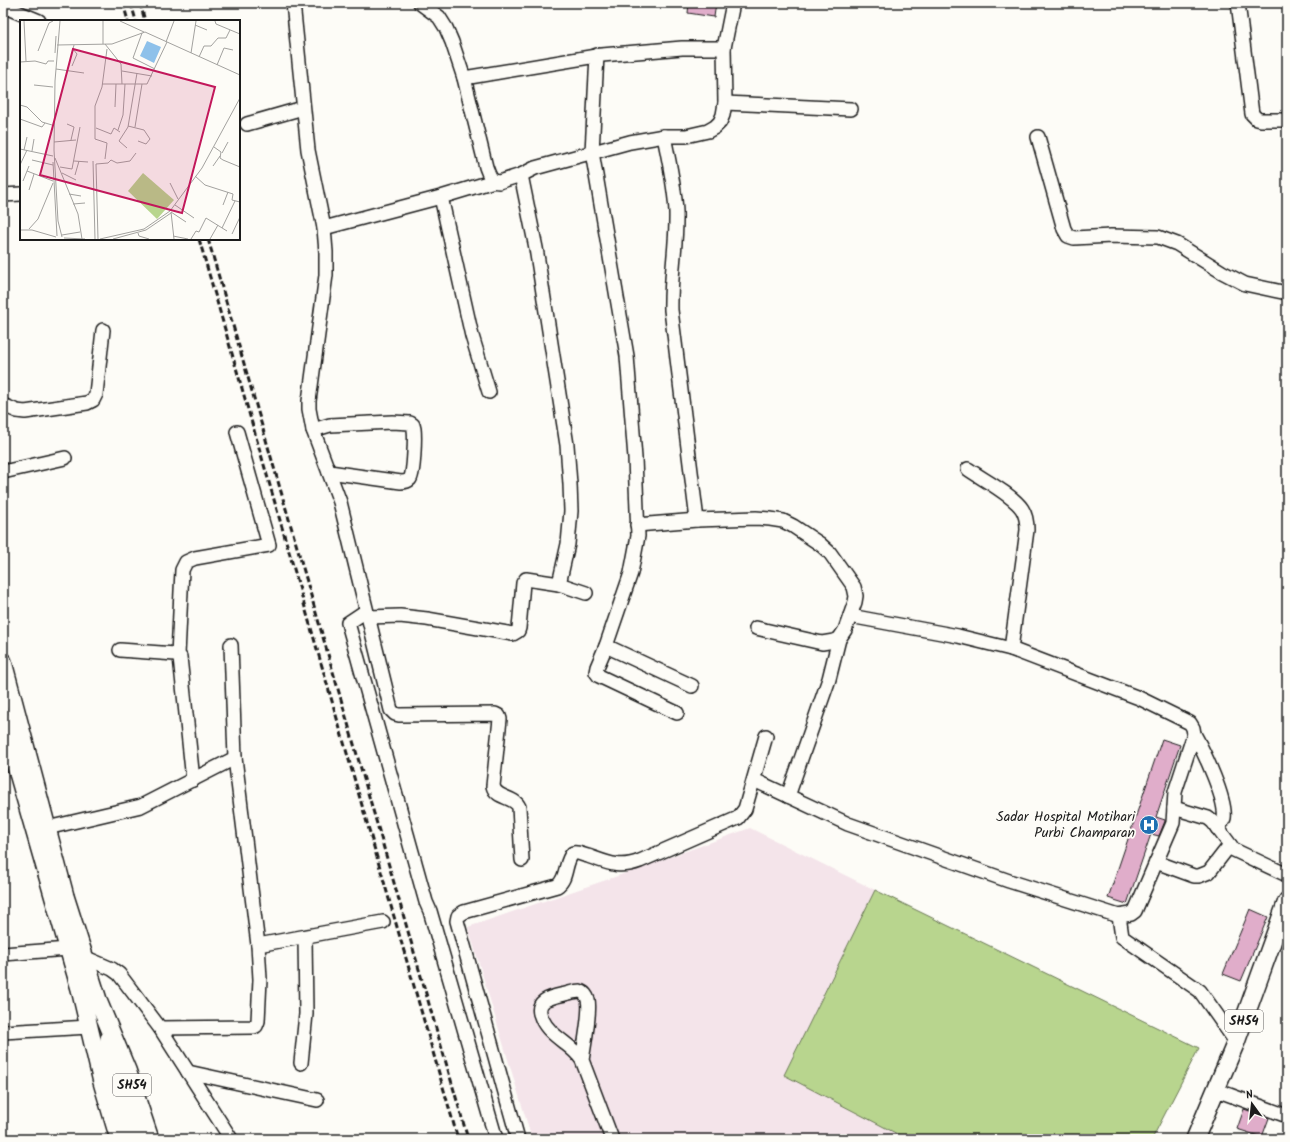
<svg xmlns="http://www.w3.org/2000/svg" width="1290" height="1142" font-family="Kalam,sans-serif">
  <rect width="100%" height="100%" fill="#fdfcf7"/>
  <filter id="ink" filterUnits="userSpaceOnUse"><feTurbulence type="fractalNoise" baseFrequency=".025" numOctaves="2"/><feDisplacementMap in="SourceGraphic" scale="8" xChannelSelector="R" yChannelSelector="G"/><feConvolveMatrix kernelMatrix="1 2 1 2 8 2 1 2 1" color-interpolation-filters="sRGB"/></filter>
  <g filter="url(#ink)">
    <path fill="#f4e4ea" d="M750 828 875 890 784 1075 907 1139H532L468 927 612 878Z"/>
    <path fill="#b8d58e" stroke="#6a7855" d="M875 890 1199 1048 1152 1139H907L784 1075Z"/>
    <g fill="#e0adca" stroke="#1c1c1c">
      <path d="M689 3H716L714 17 688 13Z"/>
      <path d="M1162 739 1180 745 1156 817 1165 820V821L1159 836 1151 834 1127 904 1108 898Z"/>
      <path d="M1250 909 1268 917 1241 981 1223 974Z"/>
      <path d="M1244 1109 1269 1118 1262 1137 1237 1129Z"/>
    </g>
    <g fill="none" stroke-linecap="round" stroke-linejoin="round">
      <defs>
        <g id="minor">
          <path d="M293 3 308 150 324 228 326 252V275L309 401V409L313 430 340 502 391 710 395 714 399 715 495 714 499 716 500 719 493 786C496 799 514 796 519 807L522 860"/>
          <path d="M420 3 439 17 446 28 452 42 464 78 486 167C489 174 490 182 499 182L521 175 535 168 630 142 664 136H686L708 131 715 127 720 122 723 115 725 103 724 48 733 3"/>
          <path d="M1238 3 1252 114 1257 119 1261 120H1287"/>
          <path d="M3 6 39 21"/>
          <path d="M597 55 592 152 627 356 635 458 638 536 631 573 606 646 597 667 596 672 599 676 677 713"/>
          <path d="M464 78 602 55 682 48H724"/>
          <path d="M725 103 851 109"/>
          <path d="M247 124 303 108"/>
          <path d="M664 136C669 162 675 187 676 212 677 245 670 277 671 310L697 520"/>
          <path d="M1038 137 1064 229 1068 236 1074 238 1111 236 1158 237 1177 244 1222 272 1245 284 1287 293"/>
          <path d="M521 175 536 248 567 445 570 484 571 511 568 544 559 584"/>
          <path d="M3 195 21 194"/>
          <path d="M441 197 472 336 489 392"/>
          <path d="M324 228 441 197 494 181"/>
          <path d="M3 405 17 411 25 412 87 403 93 400 96 394 103 330"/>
          <path d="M313 430 330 425 392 422 410 423 413 425 414 429C415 436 414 475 410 479 407 482 404 482 401 482L329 472"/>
          <path d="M968 469C982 479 1013 495 1022 509 1026 515 1027 522 1027 530L1011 649"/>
          <path d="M3 472 65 458"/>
          <path d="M637 525 697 520 756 518 770 519 783 521 793 526 820 544 830 553 854 587 856 596 855 602 845 630 839 639 834 641 822 643 756 628"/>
          <path d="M366 611 348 623 426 902 430 911 496 1139"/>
          <path d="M368 617 400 616 427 619 513 634 518 631 519 628 523 583 526 579 559 584 586 593"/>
          <path d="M606 646 692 686"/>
          <path d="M120 650 175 654 180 657 193 780"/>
          <path d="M178 655 182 570 186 562 195 558 269 545 237 432"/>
          <path d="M1194 734C1203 750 1227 800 1224 818 1223 822 1220 825 1217 828"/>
          <path d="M754 780 848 824 1009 881 1119 916 1131 914 1135 911 1173 823 1175 792 1194 734 1193 728 1190 723 1139 698 1011 649 958 636 850 616"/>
          <path d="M788 796 829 679 839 639"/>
          <path d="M1174 808 1208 818 1213 822 1234 850 1287 875"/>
          <path d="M47 828 141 806 235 758"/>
          <path d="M1156 862 1194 876H1199L1209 872 1230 845"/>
          <path d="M1119 916 1122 937 1200 991 1236 1042"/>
          <path d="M258 945 383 922"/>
          <path d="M3 954 68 949"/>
          <path d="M84 957 112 969 119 974 160 1028 231 1139"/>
          <path d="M160 1028 254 1027 256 1026 258 1021 260 979 258 945 235 758 231 645"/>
          <path d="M3 1032 89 1027"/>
          <path d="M582 1060C584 1047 591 1010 588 1000 587 996 584 992 580 991 575 991 570 993 565 994 551 997 533 1000 542 1019 550 1037 572 1044 582 1060L612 1139"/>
          <path d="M301 1063 306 1014 305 937"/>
          <path d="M188 1072 317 1100"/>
          <path d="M1216 1090 1287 1116"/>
          <path d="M518 1139 457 921 458 916 464 912 557 886C568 879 564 862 573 853 578 852 583 855 588 856 608 863 619 869 640 861L738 818 745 809 766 736"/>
        </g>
        <g id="major">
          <path d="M3 662 65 896 99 1003 127 1070 150 1139"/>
          <path d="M3 721 80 989 102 1082 119 1139"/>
          <path d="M109 1039 107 1053 135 1139"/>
          <path d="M1195 1139 1236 1042 1287 901"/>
        </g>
      </defs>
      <use href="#minor" stroke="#1c1c1c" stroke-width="16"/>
      <use href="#major" stroke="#1c1c1c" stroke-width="20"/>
      <use href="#minor" stroke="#fdfcf7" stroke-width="13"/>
      <use href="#major" stroke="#fdfcf7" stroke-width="17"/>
      <g stroke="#1c1c1c" stroke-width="3" stroke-dasharray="6 3" stroke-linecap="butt">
        <path d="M123 3 128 21"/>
        <path d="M131 3 136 21"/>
        <path d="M140 3 145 21"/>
        <path d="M199 239 458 1139"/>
        <path d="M208 239 468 1139"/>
      </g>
    </g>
  </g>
  <defs>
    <symbol id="hospital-disc" viewBox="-11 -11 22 22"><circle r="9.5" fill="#1f6fb2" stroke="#fdfcf7"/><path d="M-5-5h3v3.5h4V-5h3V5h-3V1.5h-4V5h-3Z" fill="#fff"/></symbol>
  </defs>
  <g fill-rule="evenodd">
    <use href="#hospital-disc" x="1138" y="814" width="22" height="22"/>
  </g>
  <g text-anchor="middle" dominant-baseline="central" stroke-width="3.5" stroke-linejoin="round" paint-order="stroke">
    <g fill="#fdfcf7" stroke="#605f5e" stroke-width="1">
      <rect x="1225" y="1010" width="38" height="22" rx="3"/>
      <rect x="113" y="1074" width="38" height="22" rx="3"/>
    </g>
    <g font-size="13" font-weight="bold" fill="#1c1c1c">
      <text x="1244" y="1021">SH54</text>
      <text x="132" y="1085">SH54</text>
    </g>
    <g font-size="14" fill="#1c1c1c" stroke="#fdfcf7" text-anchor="end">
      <text x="1135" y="817">Sadar Hospital Motihari<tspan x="1135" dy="16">Purbi Champaran</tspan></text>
    </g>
  </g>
  <g transform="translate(20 20)">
    <rect width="220" height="220" fill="#fdfcf7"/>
    <path d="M123 153 154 180 137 199 108 171Z" fill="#b8d58e"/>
    <path d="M127 21 141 27 134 43 120 36Z" fill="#8ec1ea"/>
    <path fill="none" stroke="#a3a29f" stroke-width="1" d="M4 1 6 41M40 1 35 61 34 130 38 201 42 217M100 1 124 12M195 1 196 4 220 14M175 5 187 10M122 13 113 38 135 49M146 22 154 1M83 24V1M85 24 101 44 102 64H127L147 22M37 25 92 24 125 12 220 55M18 31 29 3 33 1M35 33 36 16M171 33 176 1M179 37 184 26H191L198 18H206L210 10M0 42 15 41 26 44 28 41H34M197 45 204 28 213 30M52 46 57 34 53 29 54 25M36 49 64 53M102 51 132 56M82 64H102M14 65 33 67M0 85 7 87 22 102 32 105M95 87 96 64M0 99 22 107 25 103M47 104 54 107 51 120M108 106 124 110 130 119 126 124 118 121M115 107 122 64M76 108 91 114 94 108 100 112M98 110 103 95 105 64M34 122 56 120M194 127 201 132 200 138 203 140 220 147M107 128 99 121 108 107 117 53M0 129 33 136M4 130 7 117M12 131 14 119M202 133 208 122M35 138 58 194 62 219M85 139 87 123 75 119V86L82 67 87 29M12 140 33 145M54 141 68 142M73 141 75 219M33 142 37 216M0 145 7 130M193 146 200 136M40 147 52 149 60 107M7 151 33 161M42 153 56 160M55 155 59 141M175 156 185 165 213 174 212 180 220 182M3 161 9 146M150 163 158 179M9 170 14 154M49 174 61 176M53 184 65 183M155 185 174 198M203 185 208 172M151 192 154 219M151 192 166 202M202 208 215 181M9 209 18 199 33 163M0 210H12L36 217M118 213 119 216 129 219M212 214 220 197M42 215 60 212M153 216 168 219M44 218 65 219M78 219 76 144 88 143 91 140 97 143 110 141 116 133M80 219 124 209 150 191 182 148 220 78M93 219 126 210 151 193M171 219 176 211 179 212 186 198 207 211M190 219 198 205"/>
    <path fill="#c2185b" fill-opacity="0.15" stroke="#c2185b" stroke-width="2" d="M53 29 195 67 162 193 20 155Z"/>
    <rect width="220" height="220" fill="none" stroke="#1c1c1c" stroke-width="2"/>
  </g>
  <rect width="1290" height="1142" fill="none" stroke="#fdfcf7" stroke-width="16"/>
  <rect x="8" y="8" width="1274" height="1126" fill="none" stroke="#1c1c1c" stroke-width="1.5" filter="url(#ink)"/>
  <g transform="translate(1252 1104) rotate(345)" stroke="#fdfcf7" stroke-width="3" paint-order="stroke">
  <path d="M0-3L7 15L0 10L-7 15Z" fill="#1c1c1c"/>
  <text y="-6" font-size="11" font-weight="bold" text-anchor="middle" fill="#1c1c1c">N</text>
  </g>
</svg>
